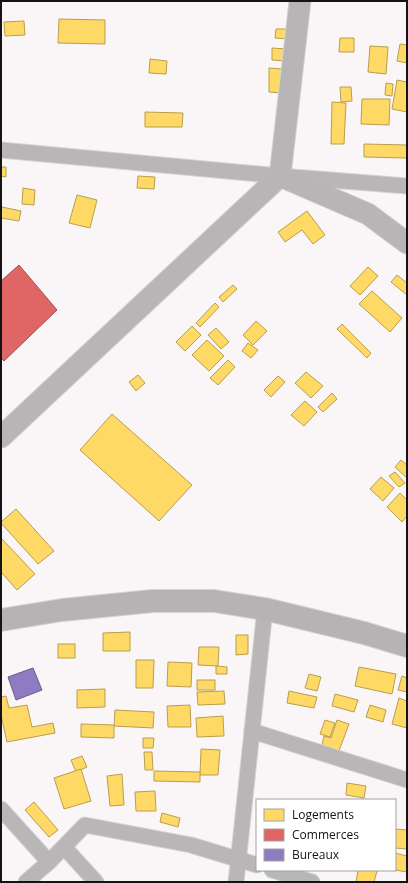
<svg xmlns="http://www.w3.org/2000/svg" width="408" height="883" font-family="'Open Sans',sans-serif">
  <rect width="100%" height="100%" fill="#faf6f8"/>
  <g fill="#ffd966" stroke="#b99e4d">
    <path d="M59 19 105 20V44L58 43Z"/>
    <path d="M24 21 25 35 5 36 4 22Z"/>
    <path d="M276 29H289L288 39 275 38Z"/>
    <path d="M340 38H354V52H339Z"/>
    <path d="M400 44 407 45V63L397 61Z"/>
    <path d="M370 46 388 47 386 74 368 72Z"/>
    <path d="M272 48 287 49 286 61 272 60Z"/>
    <path d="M150 59 167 61 166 74 149 73Z"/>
    <path d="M269 68 283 69 282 93 269 92Z"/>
    <path d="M397 80 407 82V112L392 109Z"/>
    <path d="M386 83 393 84 392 96 385 95Z"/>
    <path d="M340 87H351L352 101 341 102Z"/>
    <path d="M362 99H390L389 125 361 124Z"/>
    <path d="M332 102 346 103 344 144H331Z"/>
    <path d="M145 112 183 113 182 127H145Z"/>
    <path d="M364 144 407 145V158L364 157Z"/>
    <path d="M1 167H6V177L1 176Z"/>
    <path d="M138 176 155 177 154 189 137 188Z"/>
    <path d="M23 188 35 190 34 205 22 204Z"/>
    <path d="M77 195 97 200 90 228 69 223Z"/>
    <path d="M2 207 21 211 19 221 1 218V212Z"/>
    <path d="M307 211 325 235 313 244 302 230 285 242 278 232Z"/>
    <path d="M368 267 378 276 360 295 350 286Z"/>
    <path d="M397 275 407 283V295L391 282Z"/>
    <path d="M233 285 237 289 223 302 219 297Z"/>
    <path d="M372 291 402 318 390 332 359 304Z"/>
    <path d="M215 303 219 307 200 327 196 323Z"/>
    <path d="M256 321 267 331 253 345 243 335Z"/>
    <path d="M342 324 371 353 367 358 337 329Z"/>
    <path d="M192 326 201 335 185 351 176 342Z"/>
    <path d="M216 328 229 342 221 349 208 335Z"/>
    <path d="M207 340 224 356 209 371 192 355Z"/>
    <path d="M248 343 258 350 251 358 242 351Z"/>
    <path d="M228 360 235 367 218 385 210 378Z"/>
    <path d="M306 372 323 386 311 398 295 383Z"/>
    <path d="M138 375 145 383 136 391 129 382Z"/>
    <path d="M278 376 285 382 271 397 264 390Z"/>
    <path d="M332 393 337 399 323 412 318 407Z"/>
    <path d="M305 401 317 412 304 426 291 415Z"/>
    <path d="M112 414 192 485 159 521 80 450Z"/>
    <path d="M401 460 407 465V478L395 467Z"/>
    <path d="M395 472 405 483 399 487 389 476Z"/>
    <path d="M381 477 394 488 383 501 370 489Z"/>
    <path d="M400 493 407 500V516L402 522 387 507Z"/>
    <path d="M16 509 54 551 38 564 1 523V522Z"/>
    <path d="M1 538 35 574 17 590 1 572Z"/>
    <path d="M130 632V651H103V633Z"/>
    <path d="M236 635H248V654L236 655Z"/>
    <rect x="58" y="644" width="17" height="14"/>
    <path d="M199 647H219L218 666 198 665Z"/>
    <path d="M136 660H154L153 688H136Z"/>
    <path d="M168 662 192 663 191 687 167 686Z"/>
    <path d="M216 666 227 667V674H216Z"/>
    <path d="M359 667 396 674 392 694 355 686Z"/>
    <path d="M309 674 321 677 317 691 305 688Z"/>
    <path d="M402 676 407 678V692L398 690Z"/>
    <rect x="197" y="680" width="18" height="10"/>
    <path d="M105 689V707L77 708V690Z"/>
    <path d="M224 691 225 704 198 705 197 692Z"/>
    <path d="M289 691 317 697 314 708 287 703Z"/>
    <path d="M335 694 358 700 354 712 332 706Z"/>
    <path d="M6 696 9 708 27 705 32 727 53 723 55 733 7 742 1 715V697Z"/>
    <path d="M399 698 407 701V728L392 724Z"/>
    <path d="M190 705 191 727H168L167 706Z"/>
    <path d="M370 705 386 710 383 722 366 717Z"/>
    <path d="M115 710 154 712 153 728 114 726Z"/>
    <path d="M223 716 224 736 197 737 196 718Z"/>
    <path d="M325 720 335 723 330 737 320 734Z"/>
    <path d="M337 720 349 724 339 751 322 745 324 736 331 738Z"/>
    <path d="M81 724 114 725V738L81 737Z"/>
    <path d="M143 738H154L153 748H143Z"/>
    <path d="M201 749 220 750 218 775H200Z"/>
    <path d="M144 752H152L153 770H145Z"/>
    <path d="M82 756 87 767 76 772 71 760Z"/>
    <path d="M81 769 91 801 64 809 54 778Z"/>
    <path d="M154 771 200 772V782L154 781Z"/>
    <path d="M122 774 124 805 110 806 107 776Z"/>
    <path d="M347 783 366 786 364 798 346 795Z"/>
    <path d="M155 791 156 811H136L135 792Z"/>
    <path d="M34 802 58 830 49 837 25 810Z"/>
    <path d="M162 813 180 818 178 827 160 822Z"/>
    <path d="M395 829 407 830V849L395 848Z"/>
    <path d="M395 853 407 856V872L395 870Z"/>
    <path d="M358 870H371L377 871 374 882H356Z"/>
  </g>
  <path fill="#e06666" stroke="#a34d4d" d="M19 265 57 310 4 361 1 358V281Z"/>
  <path fill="#8e7cc3" stroke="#6a5c8e" d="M33 668 42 690 16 700 8 677Z"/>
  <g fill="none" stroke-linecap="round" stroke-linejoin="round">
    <defs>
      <g id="street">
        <path d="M1 150 280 176 407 186"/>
        <path d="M252 731 407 780"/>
        <path d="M1 809 49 862"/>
        <path d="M64 847 96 882"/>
        <path d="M272 870 312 882"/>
        <path d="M26 882 49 862 85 825 191 845 257 865"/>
        <path d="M236 882 265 609"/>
      </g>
      <g id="secondary">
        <path d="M280 176 368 214 407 243"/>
        <path d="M1 437 280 176 300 1"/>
      </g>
      <path id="highway" d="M1 620 62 610 153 601H214L265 609 364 633 407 646"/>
    </defs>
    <use href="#street" stroke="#d5d3d4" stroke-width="17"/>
    <use href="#secondary" stroke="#d5d3d4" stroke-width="23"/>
    <use href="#highway" stroke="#d5d3d4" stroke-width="24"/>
    <use href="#street" stroke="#b8b6b7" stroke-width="15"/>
    <use href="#secondary" stroke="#b8b5b7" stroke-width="21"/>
    <use href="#highway" stroke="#b6b3b4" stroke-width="22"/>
  </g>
  <rect width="408" height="883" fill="none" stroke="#151314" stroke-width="4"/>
  <rect x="256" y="799" width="140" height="72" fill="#ffffff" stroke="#a1a1a1"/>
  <rect x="264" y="809" width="20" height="12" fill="#ffd966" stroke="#a1a1a1"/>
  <text x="292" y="819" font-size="12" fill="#151314">Logements</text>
  <rect x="264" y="829" width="20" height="12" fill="#e06666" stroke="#a1a1a1"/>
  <text x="292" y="839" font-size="12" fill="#151314">Commerces</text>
  <rect x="264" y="849" width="20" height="12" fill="#8e7cc3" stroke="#a1a1a1"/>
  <text x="292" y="859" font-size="12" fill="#151314">Bureaux</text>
</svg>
